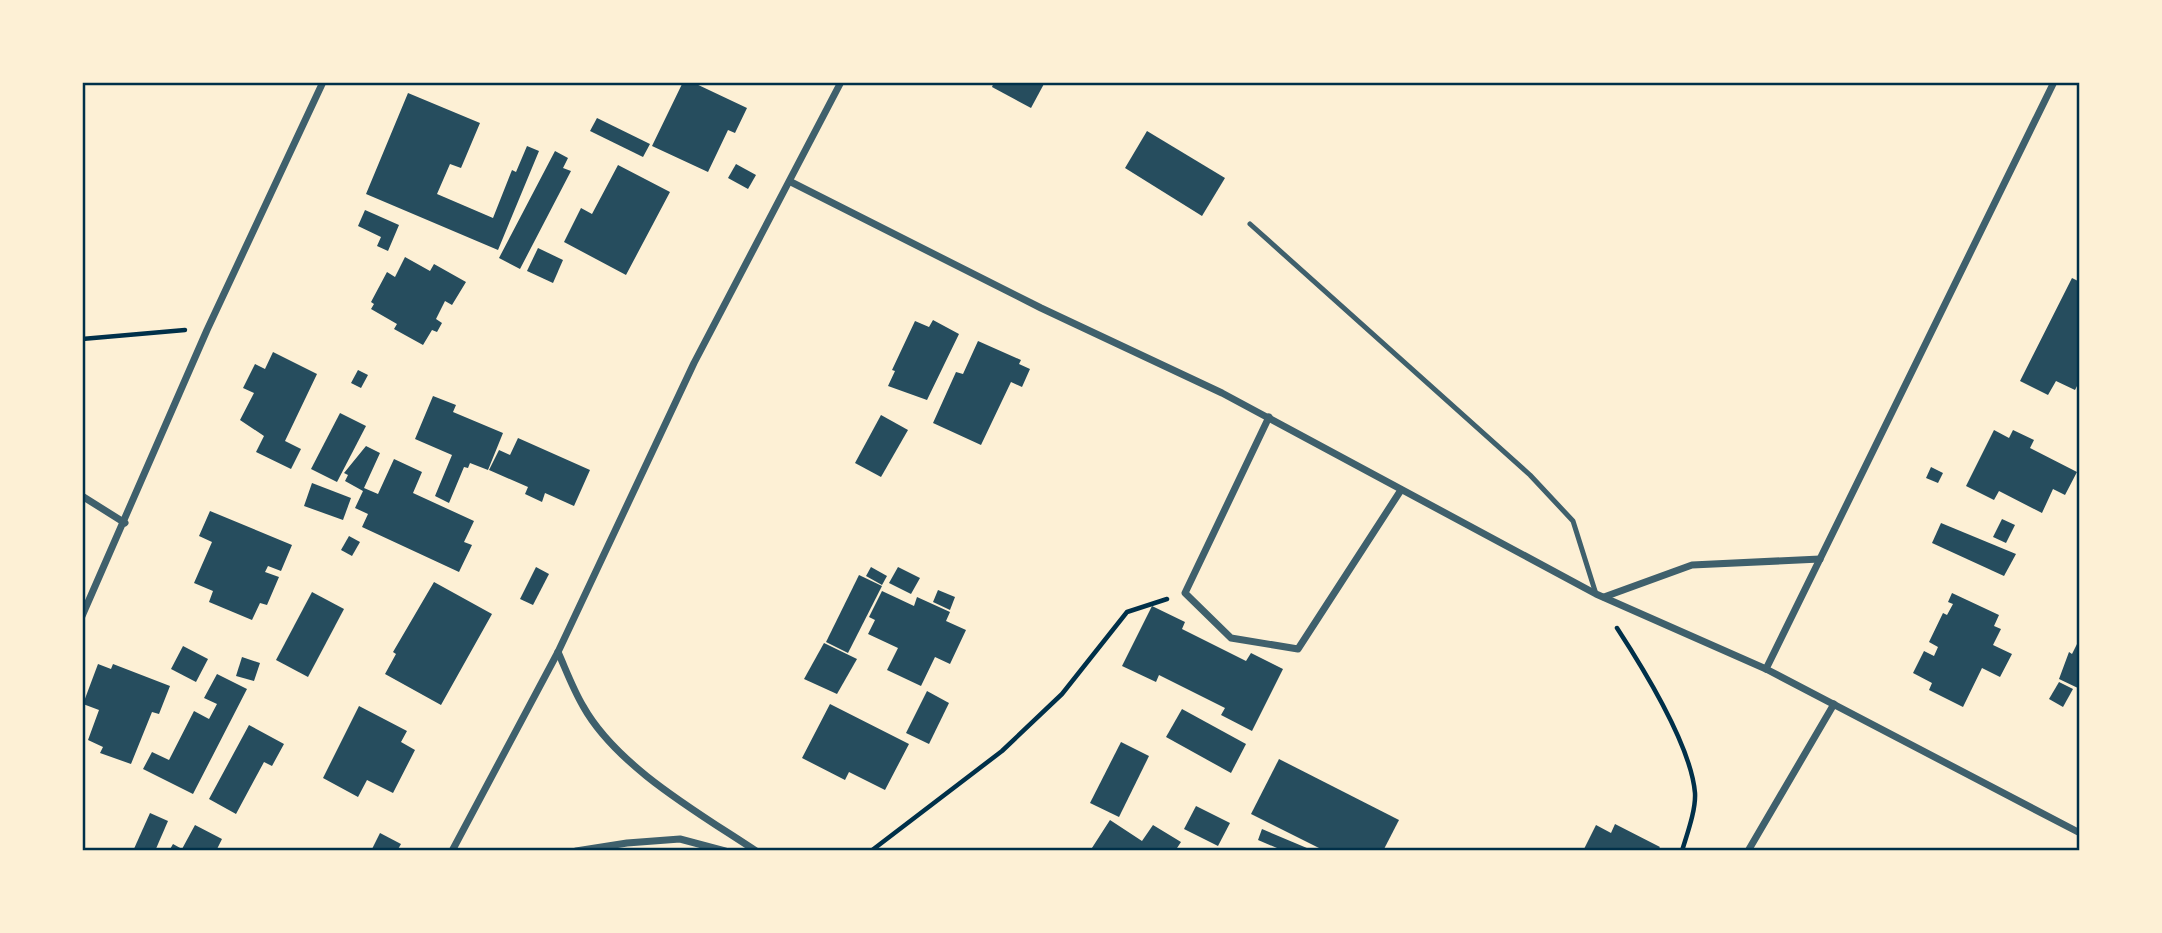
<svg xmlns="http://www.w3.org/2000/svg" width="2162" height="933" font-family="Rubik,sans-serif">
  <rect width="100%" height="100%" fill="#fdf0d5"/>
  <g fill="#264d5e">
    <path d="M683 82H692L747 108 735 133 728 130 708 172 652 146Z"/>
    <path d="M994 82H1045L1031 108 992 87Z"/>
    <path d="M408 93 480 123 461 168 450 164 437 194 493 218 512 170 516 172 527 146 539 151 498 250 366 194Z"/>
    <path d="M597 118 650 144 643 157 590 131Z"/>
    <path d="M1147 131 1225 178 1202 216 1125 168Z"/>
    <path d="M555 151 568 158 563 168 571 171 520 269 499 258Z"/>
    <path d="M736 164 756 175 748 189 728 178Z"/>
    <path d="M618 165 670 192 626 275 564 242 581 208 592 214Z"/>
    <path d="M365 210 399 225 388 251 377 246 381 237 358 226Z"/>
    <path d="M538 248 563 260 553 283 527 271Z"/>
    <path d="M405 257 430 271 434 264 466 282 452 305 445 301 436 319 442 323 437 332 432 330 423 345 394 329 397 324 371 309 374 304 371 302 387 272 395 277Z"/>
    <path d="M2072 278 2080 282V380L2075 390 2056 381 2048 395 2020 381Z"/>
    <path d="M933 320 959 334 927 400 888 386 895 371 892 370 915 321 929 327Z"/>
    <path d="M978 341 1021 360 1019 364 1030 369 1022 387 1011 382 981 445 933 423 956 372 963 374Z"/>
    <path d="M273 352 317 374 285 441 301 449 291 469 256 452 264 436 240 420 254 393 243 388 255 364 265 369Z"/>
    <path d="M358 370 368 375 361 388 351 383Z"/>
    <path d="M433 396 456 405 453 412 503 433 488 470 470 463 468 468 464 467 449 503 435 496 452 455 415 439Z"/>
    <path d="M340 413 366 426 337 482 311 469Z"/>
    <path d="M881 415 908 430 881 477 855 463Z"/>
    <path d="M1994 430 2009 438 2013 430 2034 440 2030 448 2077 472 2065 495 2053 489 2042 513 1999 491 1994 500 1966 486Z"/>
    <path d="M518 438 590 470 574 506 545 493 542 502 525 494 528 487 489 470 499 450 510 455Z"/>
    <path d="M366 446 380 453 364 488 378 494 394 459 422 472 413 493 474 521 464 542 472 545 459 572 362 527 368 514 355 508 363 491 345 481 348 475 344 473Z"/>
    <path d="M1931 467 1943 473 1938 483 1926 478Z"/>
    <path d="M312 483 351 498 343 520 304 506Z"/>
    <path d="M210 511 292 545 281 571 268 566 265 572 279 577 267 605 260 603 252 620 209 602 213 591 194 583 212 542 199 536Z"/>
    <path d="M2002 519 2015 525 2006 543 1993 537Z"/>
    <path d="M1941 523 2016 554 2004 576 1932 543Z"/>
    <path d="M349 536 360 542 352 556 341 550Z"/>
    <path d="M536 567 549 574 533 605 520 599Z"/>
    <path d="M871 567 887 576 882 585 866 576Z"/>
    <path d="M898 567 920 578 911 594 889 583Z"/>
    <path d="M859 575 882 586 848 653 826 642Z"/>
    <path d="M434 582 492 614 441 705 385 674 396 654 393 652Z"/>
    <path d="M938 590 955 597 950 610 933 602Z"/>
    <path d="M882 591 914 606 917 597 950 612 946 621 966 630 950 664 935 657 921 686 887 670 898 648 868 634 875 620 869 617Z"/>
    <path d="M312 592 344 609 308 677 276 660Z"/>
    <path d="M1952 593 1999 615 1994 626 2001 629 1993 645 2012 654 2000 677 1982 668 1963 707 1929 690 1932 683 1913 673 1924 651 1934 656 1938 647 1929 642 1943 613 1947 615 1953 604 1948 602Z"/>
    <path d="M1152 606 1185 622 1182 629 1246 661 1251 653 1283 669 1252 731 1221 715 1225 708 1159 675 1156 682 1122 666Z"/>
    <path d="M2080 638V689L2059 679 2069 652 2072 654Z"/>
    <path d="M824 643 857 659 837 694 804 679Z"/>
    <path d="M183 646 208 659 196 682 171 669Z"/>
    <path d="M242 657 260 663 254 681 236 676Z"/>
    <path d="M98 664 111 669 113 664 170 686 159 714 152 712 131 764 100 753 103 747 88 740 99 710 83 704Z"/>
    <path d="M217 674 247 689 193 794 143 769 152 752 169 760 194 711 209 719 217 704 204 698Z"/>
    <path d="M2059 682 2073 689 2063 707 2049 699Z"/>
    <path d="M927 691 949 703 929 744 906 733Z"/>
    <path d="M830 704 909 744 885 790 849 772 845 780 802 758Z"/>
    <path d="M359 706 407 731 401 742 415 750 393 793 367 780 358 797 323 778Z"/>
    <path d="M1182 709 1246 744 1231 773 1166 737Z"/>
    <path d="M249 725 284 744 272 766 264 762 236 814 209 799Z"/>
    <path d="M1121 742 1149 756 1119 817 1090 803Z"/>
    <path d="M1279 759 1399 820 1383 851H1325L1251 814Z"/>
    <path d="M1196 806 1230 823 1218 846 1184 829Z"/>
    <path d="M150 813 168 821 155 851H133Z"/>
    <path d="M1110 820 1142 841 1153 825 1181 842 1175 851H1090Z"/>
    <path d="M1615 824 1660 847 1657 851H1583L1596 825 1611 833Z"/>
    <path d="M195 825 222 839 216 851H169L173 844 182 849Z"/>
    <path d="M1262 829 1314 851H1284L1258 840Z"/>
    <path d="M380 833 401 844 397 851H371Z"/>
  </g>
  <g fill="none" stroke-linecap="round" stroke-linejoin="round">
    <g stroke="#003049" stroke-width="4.5">
      <path d="M82 339 185 330"/>
      <path d="M1617 628C1643 668 1691 745 1695 793 1696 810 1687 834 1682 851"/>
      <path d="M871 851 1002 751 1062 694 1127 612 1167 599"/>
    </g>
    <path stroke="#3f606c" stroke-width="5" d="M1250 224 1530 475 1573 521 1596 594"/>
    <g stroke="#3f606c" stroke-width="7">
      <path d="M791 182 1041 308 1222 393 1596 594 1766 669 2080 833"/>
      <path d="M1269 417 1185 593 1231 638 1298 649 1401 490"/>
      <path d="M82 496 125 523"/>
      <path d="M1604 597 1692 565 1820 559"/>
      <path d="M82 616 207 330 323 82"/>
      <path d="M558 652C566 670 573 689 583 706 617 767 699 813 756 851"/>
      <path d="M1766 669 2054 82"/>
      <path d="M452 851 558 652 694 363 841 82"/>
      <path d="M576 851 627 843 680 839 725 851"/>
      <path d="M1748 851 1834 704"/>
    </g>
  </g>
  <rect width="2162" height="933" fill="none" stroke="#fdf0d5" stroke-width="168"/>
  <rect x="84" y="84" width="1994" height="765" fill="none" stroke="#003049" stroke-width="2.5"/>
</svg>
